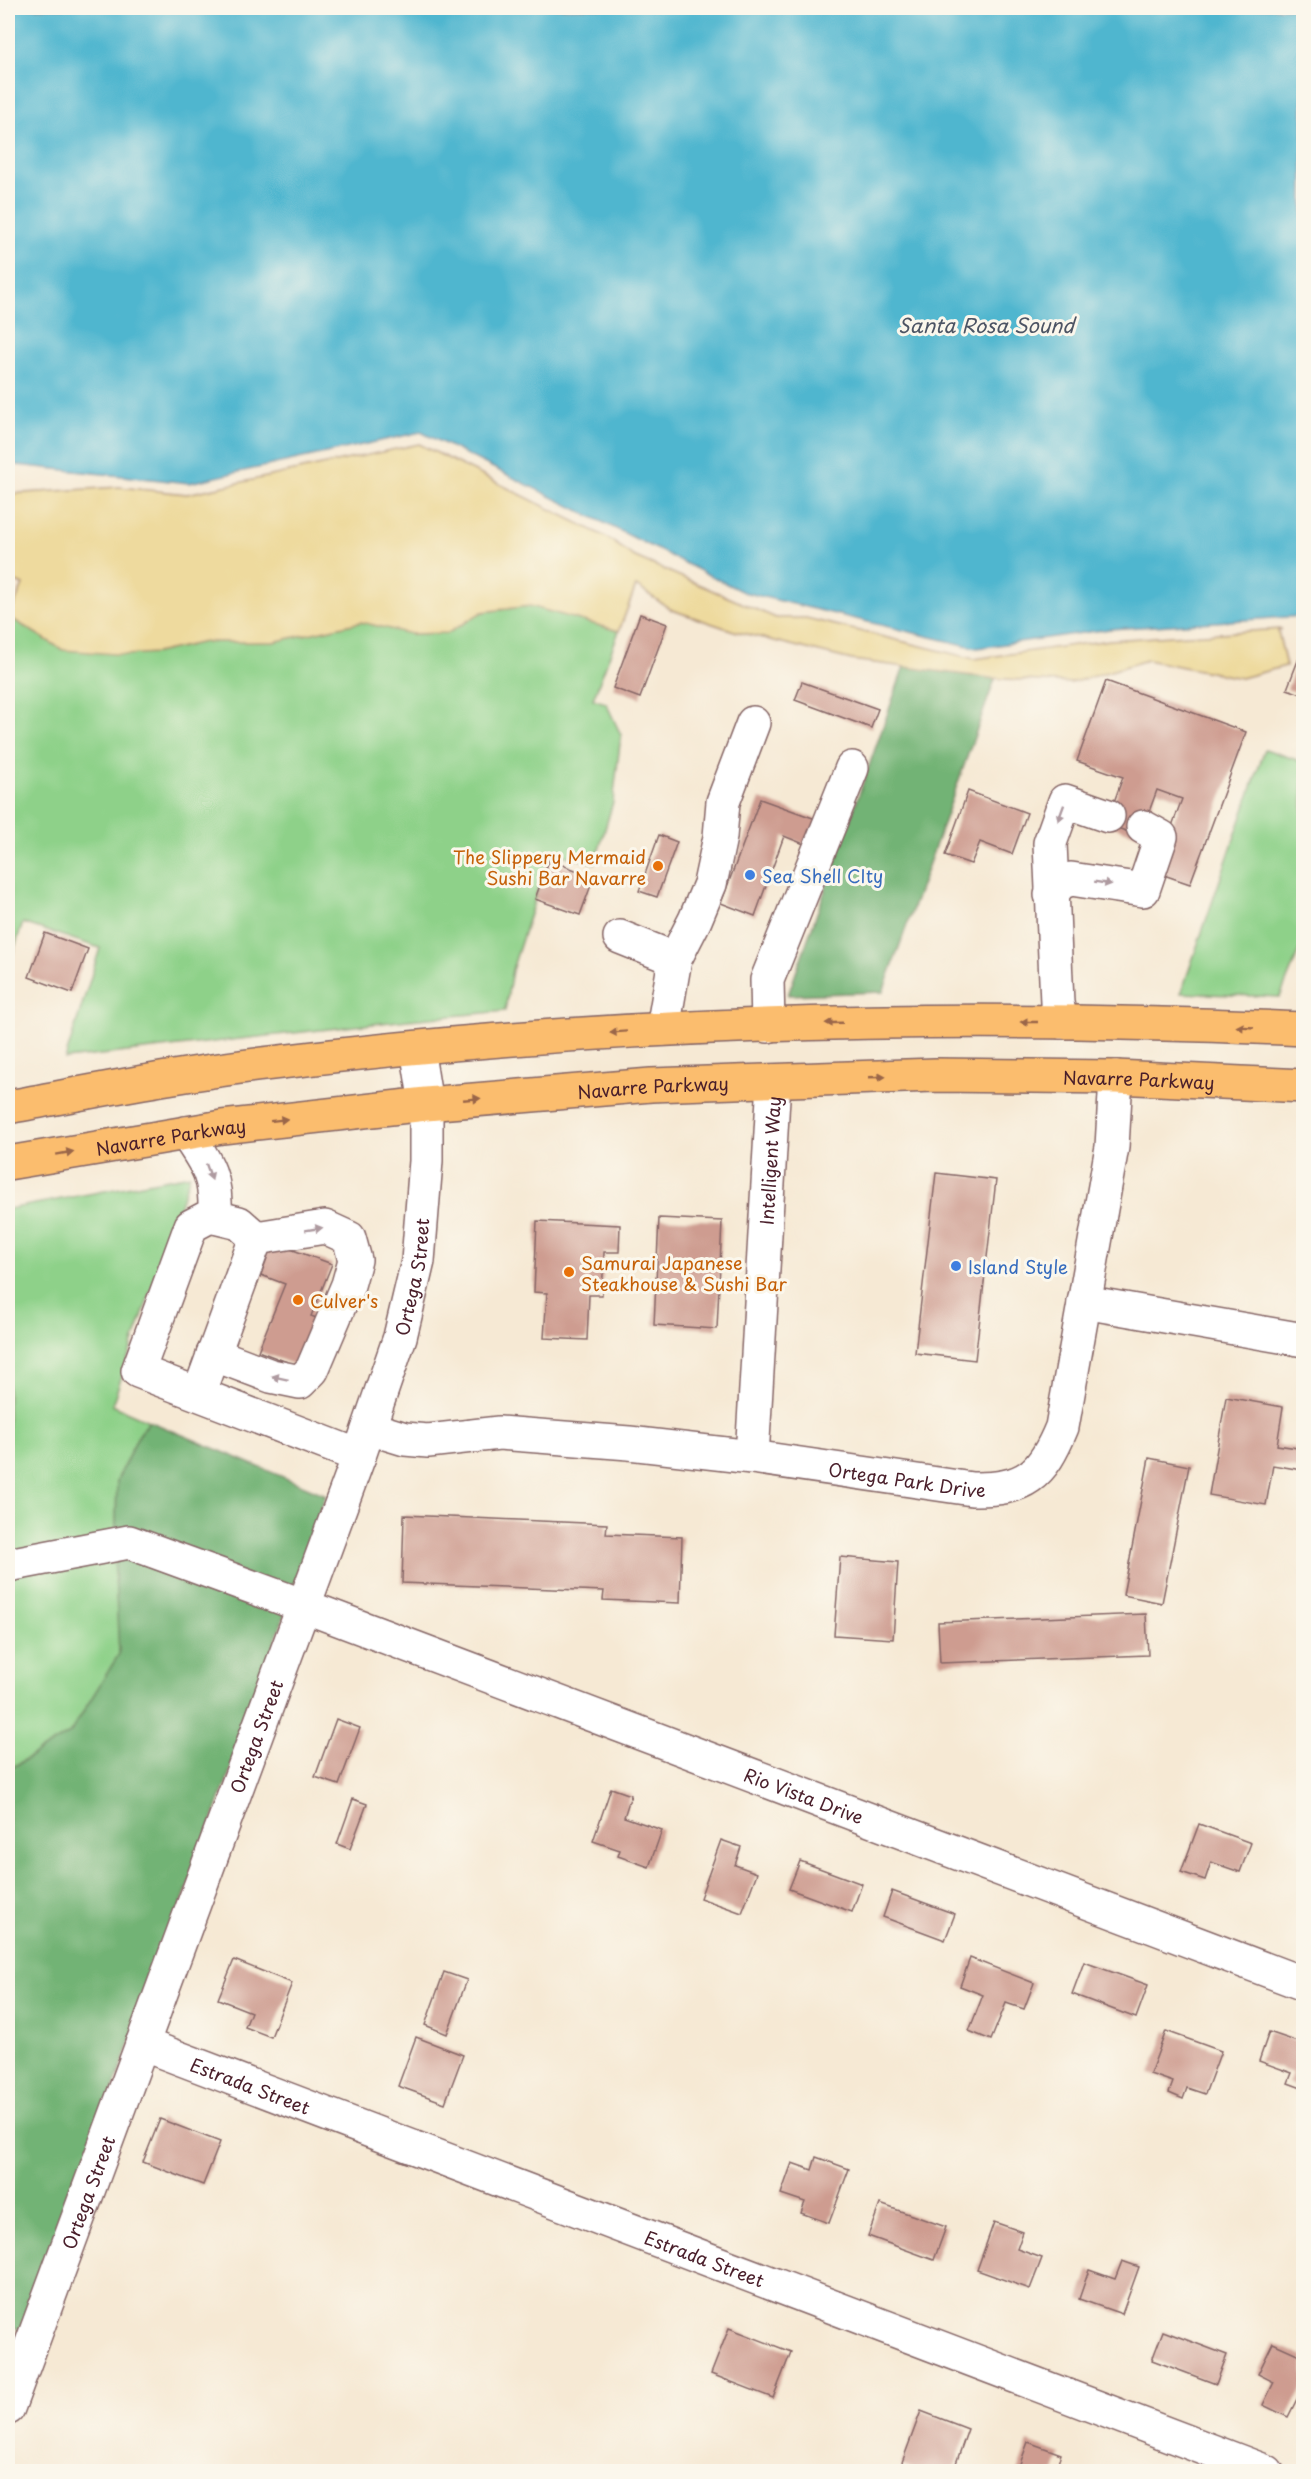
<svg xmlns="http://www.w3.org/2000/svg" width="1311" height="2479" font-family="'Playpen Sans',sans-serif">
  <rect width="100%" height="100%" fill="#fbf7ec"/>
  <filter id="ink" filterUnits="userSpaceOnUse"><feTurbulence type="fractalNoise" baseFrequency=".0167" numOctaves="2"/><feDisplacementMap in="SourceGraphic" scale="12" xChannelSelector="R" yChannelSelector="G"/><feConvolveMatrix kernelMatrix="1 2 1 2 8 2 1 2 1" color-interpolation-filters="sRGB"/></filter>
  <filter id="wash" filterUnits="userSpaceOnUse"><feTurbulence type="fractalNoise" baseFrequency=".008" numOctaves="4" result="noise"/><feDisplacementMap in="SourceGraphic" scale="24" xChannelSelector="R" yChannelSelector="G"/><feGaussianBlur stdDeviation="1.35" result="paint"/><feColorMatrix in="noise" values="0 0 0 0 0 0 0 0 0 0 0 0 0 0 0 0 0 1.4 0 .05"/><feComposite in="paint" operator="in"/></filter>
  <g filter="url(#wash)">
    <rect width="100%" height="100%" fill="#f6e9d4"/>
    <g fill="#8ed189" stroke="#6c785a" stroke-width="1.5">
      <path d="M530 606 619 631 593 699 606 703 621 735 613 802 595 863 550 852 512 970 505 1011 408 1020 65 1059 100 948 23 923 8 967 9 617 63 650 156 653 204 642H273L361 622 411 634 448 633 482 612Z"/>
      <path d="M1265 749 1303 762V941L1280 997 1181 993Z"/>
      <path d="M190 1175 112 1405 149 1421 137 1438 117 1481 115 1573 120 1654 70 1733 8 1770V1209Z"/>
    </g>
    <g fill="#72b375" stroke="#5e6950" stroke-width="1.5">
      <path d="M904 667 995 679 883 992 788 995Z"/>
      <path d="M149 1421 326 1495 225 1786 24 2331 8 2326V1770L70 1733 119 1654 115 1573 117 1481 137 1438Z"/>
    </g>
    <path fill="#eeda9e" stroke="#9c7c64" stroke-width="1.5" d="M419 444 606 537 633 556 776 618H806L974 659 1110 640 1282 629 1278 631 1286 666 1241 678 1147 660 1071 683 990 678 852 660 734 631 672 610 636 586 619 631 530 606 482 612 448 633 411 634 361 622 273 642H204L156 653 127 655 63 650 9 617 23 585 8 579V494L119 487 187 494Z"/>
    <path fill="#50b6cf" stroke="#4d6a7d" stroke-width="1.5" d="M8 8H1303V616L1110 629 977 648 743 592 421 432 189 483 8 464Z"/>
    <g id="blocks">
      <g fill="#ce9c90">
        <path d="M640 614 667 624 640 698 613 688Z"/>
        <path d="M1304 645V695L1287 689Z"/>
        <path d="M1106 681 1246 732 1190 884 1155 872 1182 799 1157 790 1140 836 1106 824 1123 777 1077 761Z"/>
        <path d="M802 682 878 709 871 728 795 700Z"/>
        <path d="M968 791 1027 813 1012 854 980 842 971 864 945 855Z"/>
        <path d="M760 799 824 822 814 848 784 836 755 916 721 903Z"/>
        <path d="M659 835 677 842 657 897 639 891Z"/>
        <path d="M549 860 594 877 580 915 535 899Z"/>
        <path d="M45 933 88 949 72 993 29 977Z"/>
        <path d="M936 1173 996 1180 975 1360 915 1353Z"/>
        <path d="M659 1218 722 1221 717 1329 654 1325Z"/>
        <path d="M537 1221 620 1225 619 1252H604L602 1295H589L587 1340 544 1338 547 1293 534 1292Z"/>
        <path d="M265 1240 332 1264 311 1316 322 1320 303 1368 258 1351 285 1284 253 1272Z"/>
        <path d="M1226 1397 1283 1407 1277 1445 1304 1449 1302 1470 1273 1465 1266 1505 1209 1495Z"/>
        <path d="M1149 1458 1189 1466 1162 1603 1123 1595Z"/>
        <path d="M404 1515 607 1524 606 1534 682 1537 680 1603 603 1600 604 1591 402 1583Z"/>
        <path d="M840 1557 898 1562 893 1639 834 1635Z"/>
        <path d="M1146 1614 1148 1655 940 1663 938 1622Z"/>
        <path d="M336 1719 360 1728 339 1785 315 1777Z"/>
        <path d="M611 1788 631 1795 624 1817 662 1830 649 1867 618 1856 620 1850 593 1841Z"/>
        <path d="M353 1799 367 1804 350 1849 337 1844Z"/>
        <path d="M1199 1824 1251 1843 1240 1872 1211 1862 1205 1880 1181 1872Z"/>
        <path d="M721 1840 741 1847 735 1865 757 1873 742 1913 700 1898Z"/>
        <path d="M800 1861 862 1884 852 1912 789 1889Z"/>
        <path d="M892 1891 955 1914 945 1940 883 1917Z"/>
        <path d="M970 1958 1034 1983 1024 2009 1006 2003 991 2040 969 2031 983 1995 960 1986Z"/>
        <path d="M234 1960 292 1983 271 2037 245 2027 251 2012 218 1999Z"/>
        <path d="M1084 1962 1148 1985 1136 2018 1072 1994Z"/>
        <path d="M444 1972 467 1980 447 2034 425 2025Z"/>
        <path d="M1166 2031 1221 2051 1205 2094 1187 2088 1183 2099 1169 2093 1173 2082 1150 2074Z"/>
        <path d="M1269 2032 1304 2044V2089L1288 2083 1292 2073 1259 2061Z"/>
        <path d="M416 2037 463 2055 445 2103 398 2086Z"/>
        <path d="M160 2119 220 2142 203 2185 143 2162Z"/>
        <path d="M816 2157 849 2169 829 2223 801 2213 805 2202 781 2194 792 2163 812 2170Z"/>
        <path d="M880 2204 946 2227 934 2260 868 2236Z"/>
        <path d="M994 2222 1023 2232 1017 2249 1042 2258 1030 2289 977 2270Z"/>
        <path d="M1122 2261 1139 2267 1122 2314 1079 2299 1089 2270 1115 2279Z"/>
        <path d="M729 2328 791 2352 773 2398 711 2374Z"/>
        <path d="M1163 2331 1227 2355 1216 2384 1152 2360Z"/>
        <path d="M1273 2343 1304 2357V2385L1288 2417 1263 2405 1274 2382 1258 2374Z"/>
        <path d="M921 2411 968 2429 953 2472H920L901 2465Z"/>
        <path d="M1028 2442 1061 2454 1055 2472H1017Z"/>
      </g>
    </g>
  </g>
  <g filter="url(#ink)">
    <use href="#blocks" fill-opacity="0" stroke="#866666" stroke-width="1.5"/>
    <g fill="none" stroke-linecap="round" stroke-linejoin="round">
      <defs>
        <g id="minor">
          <path d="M1051 895 1060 883 1071 879 1143 890 1161 837 1143 827"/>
          <path d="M620 937 675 959"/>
          <path d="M1061 1022 1057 1003 1050 843 1065 801 1108 816"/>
          <path d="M768 1026 767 980 852 768"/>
          <path d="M663 1029 675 959 695 920 710 884 720 837 723 802 753 723"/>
          <path d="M186 1133C208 1165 217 1178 215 1217"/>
          <path d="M1084 1302 1304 1340"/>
          <path d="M213 1354 271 1376 300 1382 312 1370 348 1285 355 1260 349 1238 325 1227 256 1238"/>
          <path d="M199 1394 256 1238 239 1223 210 1216 191 1226 138 1371 359 1456"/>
          <path id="s1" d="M369 1428 405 1439 428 1441 499 1433 629 1443 752 1457 972 1489C1025 1490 1042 1476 1062 1427L1112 1147 1116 1077"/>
          <path id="s2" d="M752 1457 774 1081"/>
          <path id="s3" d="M8 1565 129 1542 304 1606 1304 1984"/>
          <path id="s4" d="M142 2044 1267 2472"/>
          <path id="s5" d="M8 2408 359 1456 400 1337 418 1261 426 1161V1104L417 1048"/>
        </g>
        <g id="highway">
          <path d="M8 1107C95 1091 184 1073 272 1063 614 1021 960 1013 1304 1029"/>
          <path id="s6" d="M8 1163 222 1127 426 1104 651 1085 935 1075 1116 1077 1304 1086"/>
        </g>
      </defs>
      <use href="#minor" stroke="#866666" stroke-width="36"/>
      <use href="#highway" stroke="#866666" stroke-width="36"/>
      <use href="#minor" stroke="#fff" stroke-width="33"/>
      <use href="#highway" stroke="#fbbd6e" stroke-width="33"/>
    </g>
    <defs><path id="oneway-solid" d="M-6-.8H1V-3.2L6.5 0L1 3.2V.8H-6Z" transform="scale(1.5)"/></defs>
    <g fill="#ae9aa0">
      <use href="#oneway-solid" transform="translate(1061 813) rotate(110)"/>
      <use href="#oneway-solid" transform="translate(1103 883) rotate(9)"/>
      <use href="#oneway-solid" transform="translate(209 1172) rotate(70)"/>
      <use href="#oneway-solid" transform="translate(314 1229) rotate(-9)"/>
      <use href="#oneway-solid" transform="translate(280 1378) rotate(-168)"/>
    </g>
    <g fill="#9a6649">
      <use href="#oneway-solid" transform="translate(1029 1022) rotate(180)"/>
      <use href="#oneway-solid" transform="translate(834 1023) rotate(178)"/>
      <use href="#oneway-solid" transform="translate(1245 1027) rotate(-177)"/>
      <use href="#oneway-solid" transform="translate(618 1032) rotate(176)"/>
      <use href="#oneway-solid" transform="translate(877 1077) rotate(-2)"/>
      <use href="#oneway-solid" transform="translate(472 1099) rotate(-5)"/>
      <use href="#oneway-solid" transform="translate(279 1120) rotate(-7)"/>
      <use href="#oneway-solid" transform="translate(65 1153) rotate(-10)"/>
    </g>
  </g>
  <g fill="#e8710a" stroke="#fbf7ec" stroke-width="2">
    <circle cx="658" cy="866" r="6"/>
    <circle cx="569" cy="1272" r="6"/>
    <circle cx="298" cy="1300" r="6"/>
  </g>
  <g fill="#3f7fe0" stroke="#fbf7ec" stroke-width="2">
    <circle cx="750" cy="875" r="6"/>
    <circle cx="956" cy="1266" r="6"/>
  </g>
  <g text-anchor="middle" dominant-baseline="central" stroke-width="6" stroke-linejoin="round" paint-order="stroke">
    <g font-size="18" fill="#c56008" stroke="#fbf7ec" text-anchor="start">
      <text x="646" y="856" text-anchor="end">The Slippery Mermaid<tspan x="646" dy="21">Sushi Bar Navarre</tspan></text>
      <text x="581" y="1262">Samurai Japanese<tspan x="581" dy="21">Steakhouse &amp; Sushi Bar</tspan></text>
      <text x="310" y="1300">Culver's</text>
    </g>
    <g font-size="18" fill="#366cbe" stroke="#fbf7ec" text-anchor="start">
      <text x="762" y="875">Sea Shell CIty</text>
      <text x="968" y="1266">Island Style</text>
    </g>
    <g font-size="18" fill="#4a1f2b" stroke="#fbf7ec">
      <text stroke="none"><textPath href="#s6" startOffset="1136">Navarre Parkway</textPath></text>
      <text stroke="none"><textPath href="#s6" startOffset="650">Navarre Parkway</textPath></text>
      <text stroke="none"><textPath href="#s6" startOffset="165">Navarre Parkway</textPath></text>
      <text stroke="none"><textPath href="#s2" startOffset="297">Intelligent Way</textPath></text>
      <text stroke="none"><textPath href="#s5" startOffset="1202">Ortega Street</textPath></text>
      <text stroke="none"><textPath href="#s1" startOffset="543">Ortega Park Drive</textPath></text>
      <text stroke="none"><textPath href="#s5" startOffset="716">Ortega Street</textPath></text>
      <text stroke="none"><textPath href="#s3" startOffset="844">Rio Vista Drive</textPath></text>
      <text stroke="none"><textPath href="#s4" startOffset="116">Estrada Street</textPath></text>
      <text stroke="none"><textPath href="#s5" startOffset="230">Ortega Street</textPath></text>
      <text stroke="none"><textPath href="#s4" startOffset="602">Estrada Street</textPath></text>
    </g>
    <g font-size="20" font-style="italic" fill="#4c5464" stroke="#fbf7ec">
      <text x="986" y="325">Santa Rosa Sound</text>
    </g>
  </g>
  <rect width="1311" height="2479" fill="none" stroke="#fbf7ec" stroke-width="30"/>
</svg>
